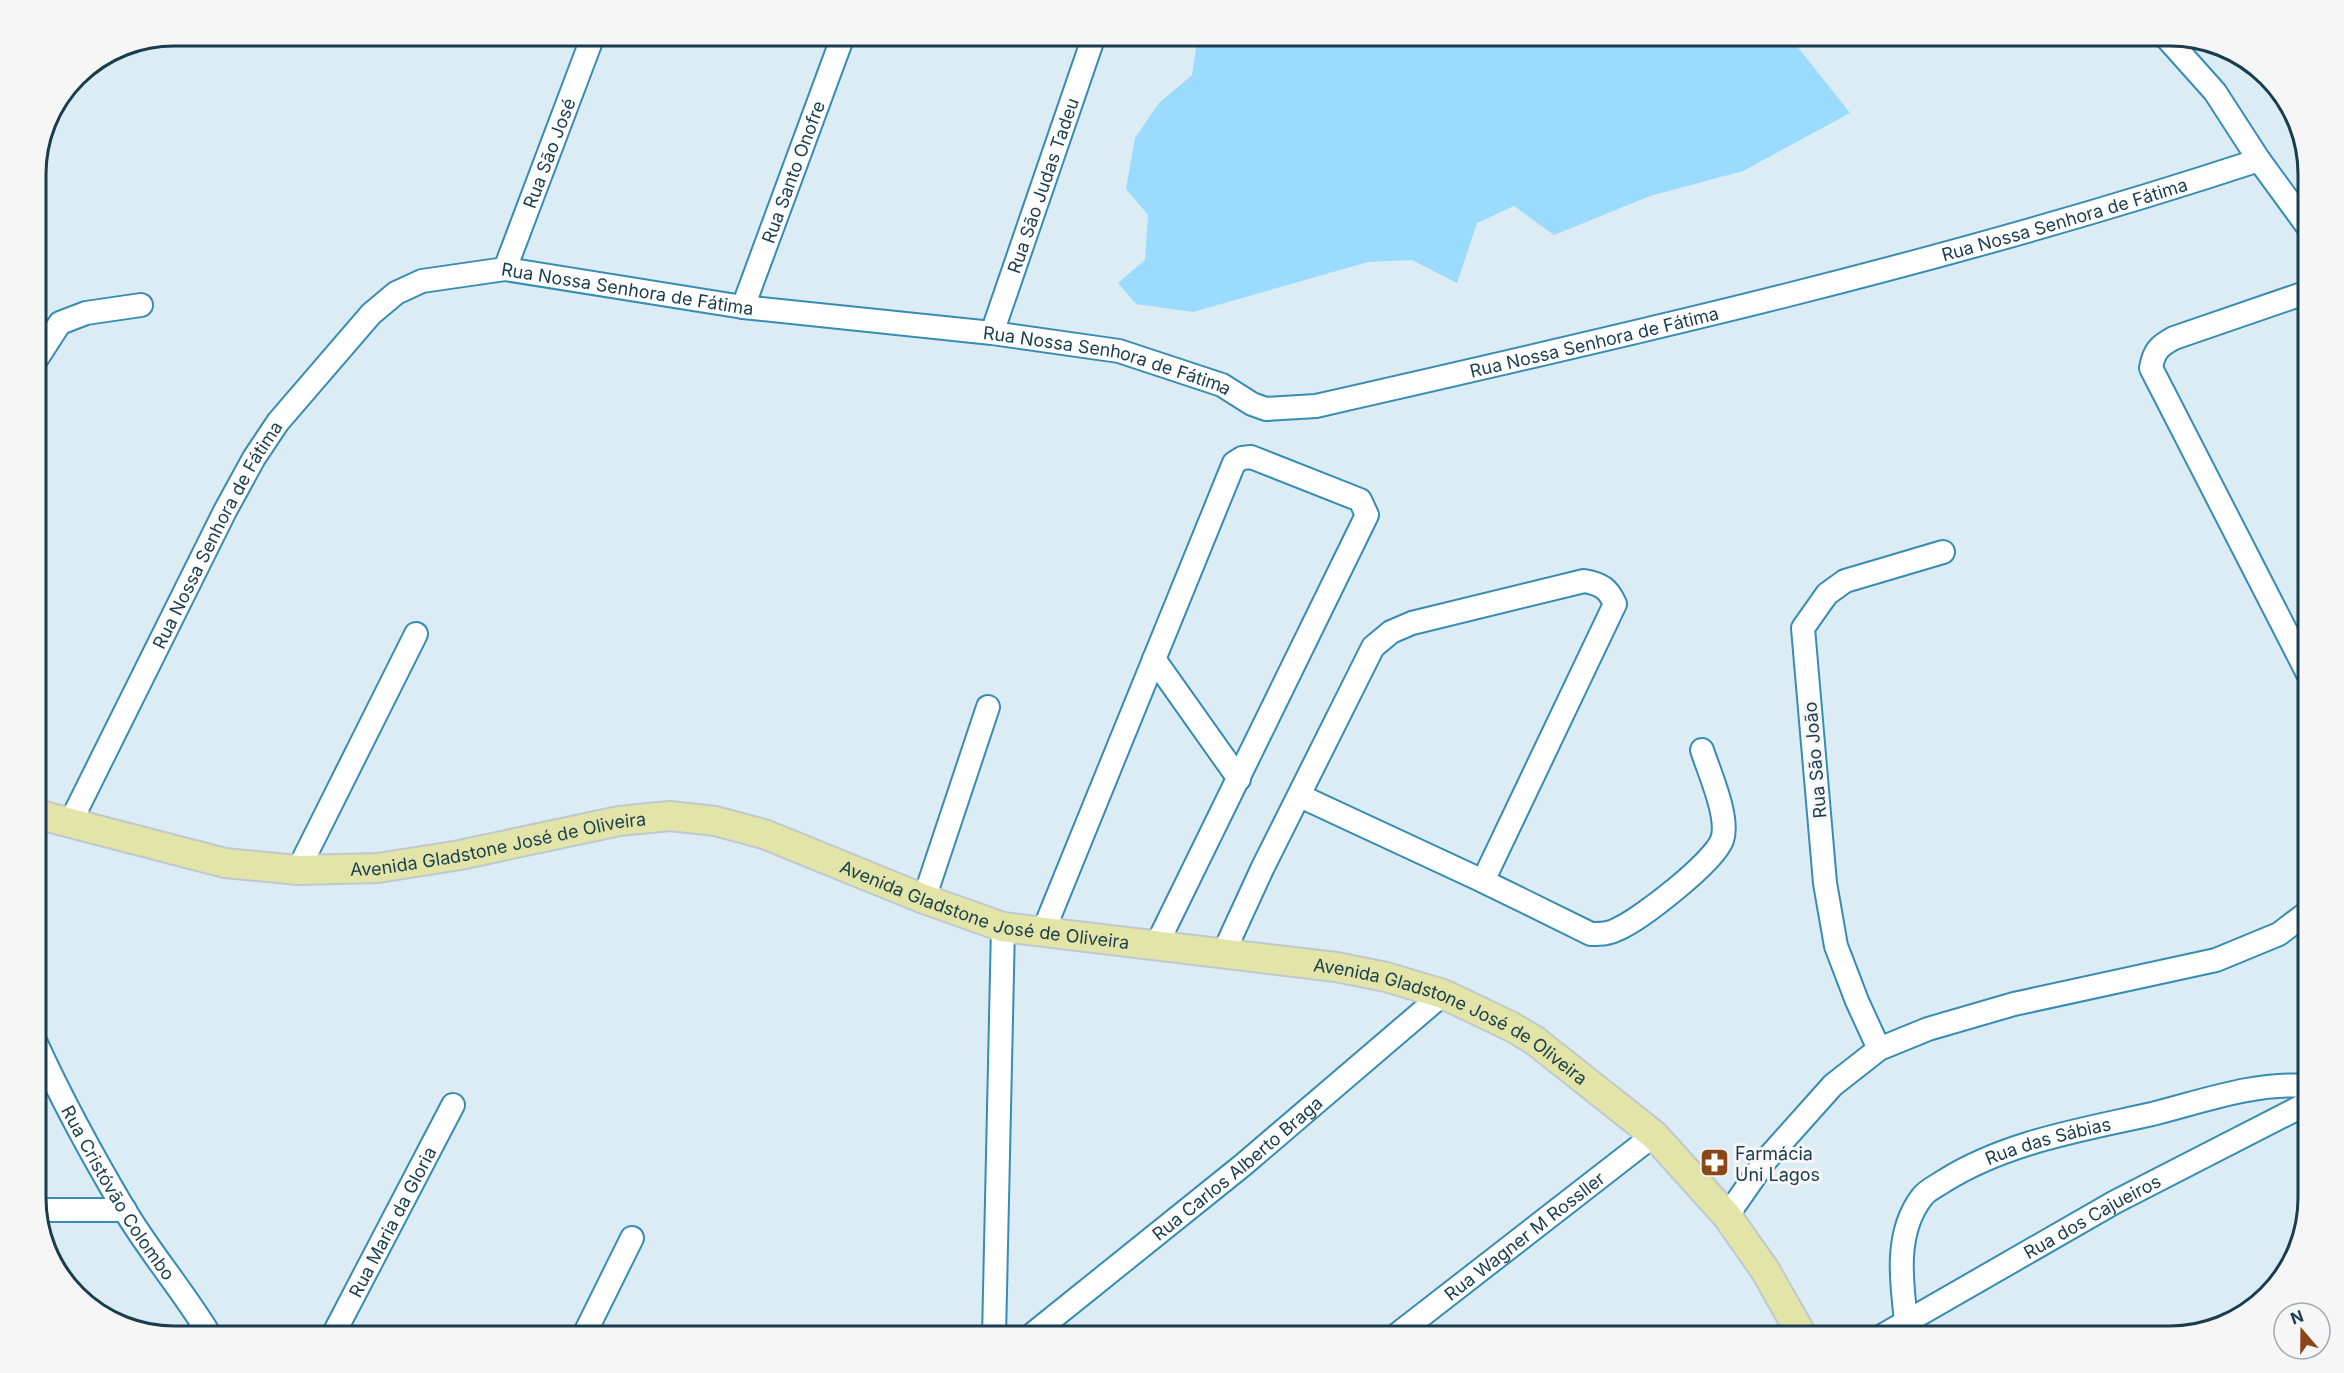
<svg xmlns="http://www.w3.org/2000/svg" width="2344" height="1373" font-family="Inter,sans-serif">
  <rect width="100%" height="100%" fill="#dcecf4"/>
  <path fill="#9bdbfd" d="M1198 36H1789L1850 113 1743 171 1650 196 1554 235 1514 206 1477 223 1457 283 1412 260 1368 262 1193 312 1136 304 1118 283 1145 260 1148 215 1126 189 1135 138 1159 103 1192 75Z"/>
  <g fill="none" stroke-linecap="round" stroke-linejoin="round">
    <defs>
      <g id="minor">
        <path d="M2259 160 2308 227"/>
        <path id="s1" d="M505 269 593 36"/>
        <path d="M2308 292 2174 338C2159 346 2154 351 2151 368L2308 674"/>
        <path id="s2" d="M743 307 843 36"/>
        <path id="s3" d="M992 333 1094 36"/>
        <path d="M36 360 60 323 86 313 141 305"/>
        <path d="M1154 659 1239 779"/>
        <path d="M1300 796 1483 881"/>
        <path id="s4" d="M69 825 225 511 254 458 278 422 371 314 396 293 422 281 505 269 743 307 992 333 1119 351 1222 385 1252 404 1266 409 1316 406C1633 334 1950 262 2259 160L2215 92 2165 36"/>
        <path d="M298 870 416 634"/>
        <path d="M924 899 988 707"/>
        <path d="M1043 932 1234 463 1242 458 1251 457 1360 500 1367 515 1156 946"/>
        <path d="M1223 954 1263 867 1373 647 1391 632 1412 623 1584 581C1601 584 1608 588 1615 604L1483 881 1591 934C1601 934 1609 934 1618 929 1641 919 1714 862 1722 840 1730 818 1709 772 1702 750"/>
        <path id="s5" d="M36 1043C62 1100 92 1155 124 1209 150 1253 185 1293 211 1337"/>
        <path d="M1879 1049 1857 1001 1836 946 1825 883 1803 628 1827 594 1845 581 1943 552"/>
        <path d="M37 1210H125"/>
        <path d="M1727 1216 1766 1160 1833 1085 1879 1049 1928 1029 2014 1004 2216 960 2279 934 2308 912"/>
        <path id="s6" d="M1906 1320C1901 1279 1895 1232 1922 1197 1927 1190 1937 1186 1944 1181 2006 1142 2081 1130 2152 1114 2204 1101 2254 1082 2308 1086"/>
        <path id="s7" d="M332 1337 453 1105"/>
        <path d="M583 1337 632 1238"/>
        <path d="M994 1337 1003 927"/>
        <path id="s8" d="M1029 1337 1243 1165 1443 994"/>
        <path id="s9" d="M1394 1337 1654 1135"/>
        <path id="s10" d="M1880 1337 2115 1202 2308 1103"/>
      </g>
      <g id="major">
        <path id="s11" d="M36 814 225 863 298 870 378 868 460 855 619 821 670 816 715 821 764 834 924 899 1003 927 1336 967 1386 977 1443 994 1512 1027 1534 1040 1654 1135 1727 1216 1765 1270 1803 1337"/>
      </g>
    </defs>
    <use href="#minor" stroke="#378cb4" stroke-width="26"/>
    <use href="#major" stroke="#bfc9cd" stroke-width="32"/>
    <use href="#minor" stroke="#fff" stroke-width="22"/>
    <use href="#major" stroke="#e2e5a7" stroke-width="28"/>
  </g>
  <defs>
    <symbol id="pharmacy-square" viewBox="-11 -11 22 22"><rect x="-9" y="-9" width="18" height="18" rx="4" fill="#894717" stroke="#f6f6f6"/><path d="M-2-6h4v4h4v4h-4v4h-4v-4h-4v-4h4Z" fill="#fff"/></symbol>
  </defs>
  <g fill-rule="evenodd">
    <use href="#pharmacy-square" x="1698" y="1146" width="33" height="33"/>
  </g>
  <g text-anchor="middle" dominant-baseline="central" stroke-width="6" stroke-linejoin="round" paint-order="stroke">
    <g font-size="18" fill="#1a3d4e" stroke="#f6f6f6">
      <text stroke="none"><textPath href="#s1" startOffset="124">Rua São José</textPath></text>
      <text stroke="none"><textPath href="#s2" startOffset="144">Rua Santo Onofre</textPath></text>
      <text stroke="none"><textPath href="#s3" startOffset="156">Rua São Judas Tadeu</textPath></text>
      <text stroke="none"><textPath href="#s4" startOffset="2342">Rua Nossa Senhora de Fátima</textPath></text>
      <text stroke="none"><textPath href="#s4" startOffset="866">Rua Nossa Senhora de Fátima</textPath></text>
      <text stroke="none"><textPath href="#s4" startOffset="1856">Rua Nossa Senhora de Fátima</textPath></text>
      <text stroke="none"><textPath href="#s4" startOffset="1352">Rua Nossa Senhora de Fátima</textPath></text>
      <text stroke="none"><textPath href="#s4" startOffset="326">Rua Nossa Senhora de Fátima</textPath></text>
      <text transform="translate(1815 760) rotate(-95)">Rua São João</text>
      <text stroke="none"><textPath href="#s11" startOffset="471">Avenida Gladstone José de Oliveira</textPath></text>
      <text stroke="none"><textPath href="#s11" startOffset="975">Avenida Gladstone José de Oliveira</textPath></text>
      <text stroke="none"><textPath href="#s11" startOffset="1461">Avenida Gladstone José de Oliveira</textPath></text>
      <text stroke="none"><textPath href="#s6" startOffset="267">Rua das Sábias</textPath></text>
      <text stroke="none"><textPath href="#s8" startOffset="268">Rua Carlos Alberto Braga</textPath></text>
      <text stroke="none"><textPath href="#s5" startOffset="171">Rua Cristóvão Colombo</textPath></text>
      <text stroke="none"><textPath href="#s10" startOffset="244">Rua dos Cajueiros</textPath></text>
      <text stroke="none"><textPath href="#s7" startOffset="130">Rua Maria da Gloria</textPath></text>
      <text stroke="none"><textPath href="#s9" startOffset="165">Rua Wagner M Rossller</textPath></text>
    </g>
    <g font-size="18" fill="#1a3d4e" stroke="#f6f6f6" text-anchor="start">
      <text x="1735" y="1153">Farmácia<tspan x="1735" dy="21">Uni Lagos</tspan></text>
    </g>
  </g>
  <path d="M0 0H2344V1373H0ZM174 46H2170A128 128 0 0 1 2298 174V1198A128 128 0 0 1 2170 1326H174A128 128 0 0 1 46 1198V174A128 128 0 0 1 174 46Z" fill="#f6f6f6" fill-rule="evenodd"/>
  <path fill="none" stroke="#1a3d4e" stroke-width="3" d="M174 46H2170A128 128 0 0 1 2298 174V1198A128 128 0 0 1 2170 1326H174A128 128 0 0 1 46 1198V174A128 128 0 0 1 174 46Z"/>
  <g transform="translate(2302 1331) rotate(340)"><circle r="28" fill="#f6f6f6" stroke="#9eacb3" stroke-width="1.5"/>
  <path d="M0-4.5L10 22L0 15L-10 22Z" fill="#894717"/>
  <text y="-9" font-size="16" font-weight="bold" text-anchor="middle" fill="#1a3d4e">N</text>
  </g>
</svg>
